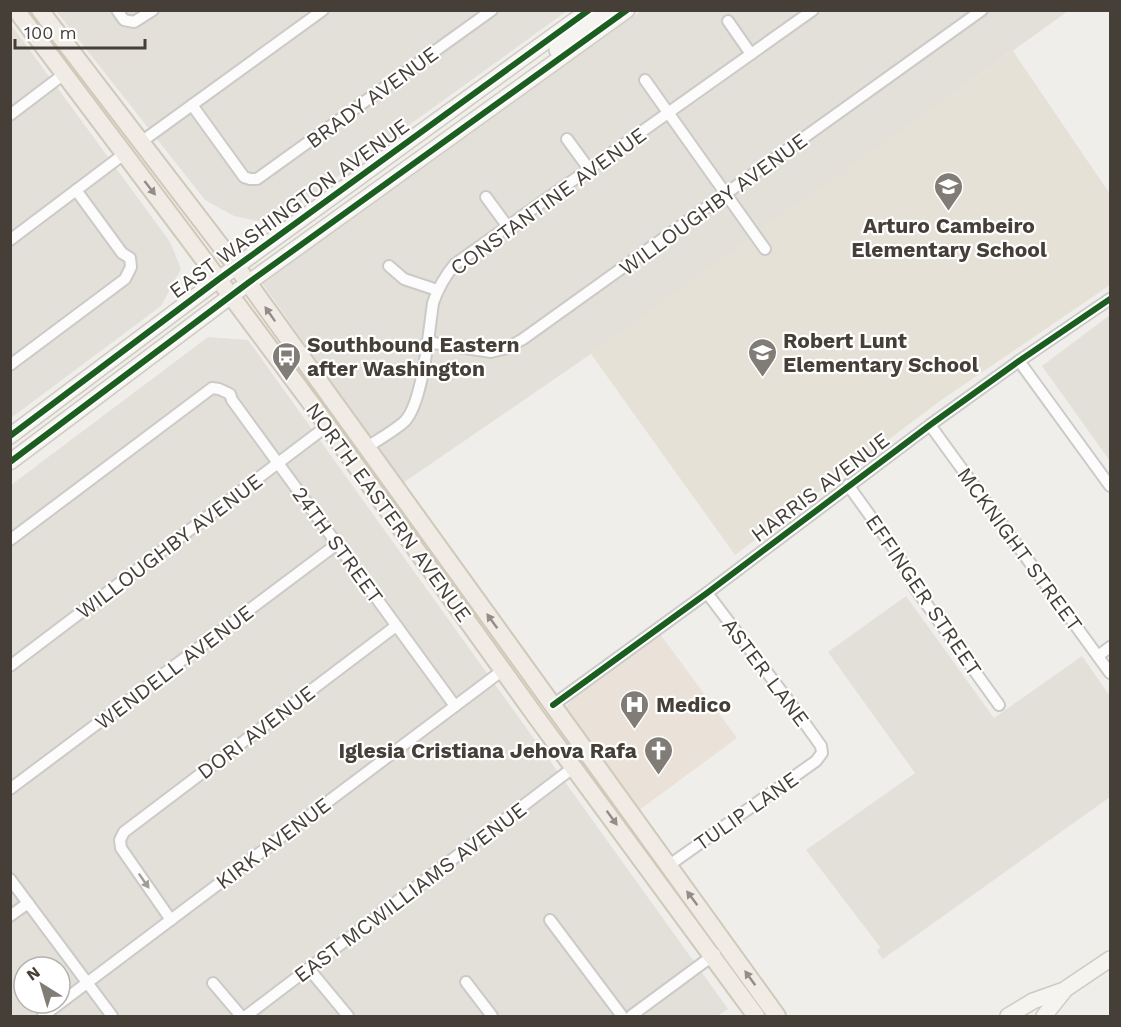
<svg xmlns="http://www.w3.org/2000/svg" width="1121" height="1027" font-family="'Work Sans',sans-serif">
  <rect width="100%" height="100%" fill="#f0eeea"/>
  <g fill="#e3e0d9" fill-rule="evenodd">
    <path d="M56 11H567L272 224 234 216 205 200Z"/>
    <path d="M641 11H1068L591 354 403 483 262 283Z"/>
    <path d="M10 23 170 242 181 269 161 306 11 418Z"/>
    <path d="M1110 315V461L1042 366Z"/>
    <path d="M208 337 248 340 728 1009 717 1016H11V485ZM24 967H60V1003H24Z"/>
    <path d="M906 596 994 718 1082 656 1110 696V797L883 959 877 951 880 947 806 850 915 773 828 652Z"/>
  </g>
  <path fill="#eae2d8" d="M660 634 737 738 638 811 566 712V707L572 699Z"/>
  <path fill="#e6e1d7" d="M1013 51 1110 194V285L940 401 735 555 591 354 764 227Z"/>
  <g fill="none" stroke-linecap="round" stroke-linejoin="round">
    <defs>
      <g id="minor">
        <path d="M117 10 124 20 134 22 153 10"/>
        <path d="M728 21 751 54"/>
        <path d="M645 80 765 249"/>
        <path d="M192 105 244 177 250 179H257L492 10"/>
        <path d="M10 115 64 74"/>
        <path d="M567 139 589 169"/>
        <path d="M141 142 323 10"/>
        <path d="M486 197 508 227"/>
        <path d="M10 240 124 154"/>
        <path d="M389 266 404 279 437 290"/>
        <path d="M427 342 491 352 507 348 523 339 982 10"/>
        <path d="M1019 361 1110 486"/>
        <path d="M10 365 125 279 131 267 130 258 122 253 76 190"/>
        <path d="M930 425 1110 673"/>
        <path d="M366 448C376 441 397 429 405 421 423 402 429 330 433 303 438 288 445 276 455 264L813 10"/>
        <path d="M848 485 897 553 915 588 999 705"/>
        <path d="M10 540 212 388 219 389 230 394 232 400 455 706"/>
        <path d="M1098 656 1110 647"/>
        <path d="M10 666 327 426"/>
        <path d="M553 705 707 593 930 425 1019 361 1110 299"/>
        <path d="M10 789 337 544"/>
        <path d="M668 866 816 761 822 753 821 746 791 704 707 593"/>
        <path d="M10 879 112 1016"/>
        <path d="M10 916 28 903"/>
        <path d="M171 920 121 848 120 840 124 832 396 626"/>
        <path d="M550 920 622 1016"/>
        <path d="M309 969 348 1016"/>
        <path d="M466 982 492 1016"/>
        <path d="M213 983 241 1016"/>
        <path d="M43 1016 503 670"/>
        <path d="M246 1016 574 767"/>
        <path d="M631 1016 715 954"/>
      </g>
      <g id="secondary">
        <path d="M557 50 605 10"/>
        <path d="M10 436 219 279 589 10"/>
        <path d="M10 462 248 283 627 10"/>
        <path d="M1008 1016 1033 1001 1064 990 1110 959"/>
        <path d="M1044 1016 1064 991"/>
      </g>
      <g id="primary">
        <path d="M16 10 187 237 316 410 537 718 756 1016"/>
        <path d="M40 10 236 266 777 1016"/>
      </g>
    </defs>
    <use href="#minor" stroke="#cccac7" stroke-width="14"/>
    <use href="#secondary" stroke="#cecbc2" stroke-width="18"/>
    <use href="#primary" stroke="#d0c9ba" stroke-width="20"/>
    <use href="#minor" stroke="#fdfcfc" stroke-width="10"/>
    <use href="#secondary" stroke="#f6f4f0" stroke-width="15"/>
    <use href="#primary" stroke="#f0ece5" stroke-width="16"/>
    <defs>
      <g id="cycleway">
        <path d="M10 436 219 279 589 10"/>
        <path d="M10 462 248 283 627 10"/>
        <path d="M553 705 707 593 930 425 1019 361 1110 299"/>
      </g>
    </defs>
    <use href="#cycleway" stroke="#fff" stroke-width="10"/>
    <use href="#cycleway" stroke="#1b5e20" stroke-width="6"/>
  </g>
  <defs><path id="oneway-solid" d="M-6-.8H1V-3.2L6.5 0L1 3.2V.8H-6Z" transform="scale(1.5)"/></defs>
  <g fill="#928d86">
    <use href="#oneway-solid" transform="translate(150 188) rotate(52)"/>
    <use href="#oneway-solid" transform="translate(270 314) rotate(-125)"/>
    <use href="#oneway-solid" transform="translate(492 621) rotate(-126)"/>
    <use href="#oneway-solid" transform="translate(612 818) rotate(54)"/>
    <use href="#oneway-solid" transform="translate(692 898) rotate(-127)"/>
    <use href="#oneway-solid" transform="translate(750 978) rotate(-126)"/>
  </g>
  <use fill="#a19e9a" href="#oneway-solid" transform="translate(144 881) rotate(55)"/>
  <defs>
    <symbol id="school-pin" viewBox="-11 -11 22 30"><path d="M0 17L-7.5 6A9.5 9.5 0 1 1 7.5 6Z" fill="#817c76" stroke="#fff"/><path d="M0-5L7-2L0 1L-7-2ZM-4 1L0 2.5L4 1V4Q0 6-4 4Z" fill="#fff"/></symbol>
    <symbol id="bus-pin" viewBox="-11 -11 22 30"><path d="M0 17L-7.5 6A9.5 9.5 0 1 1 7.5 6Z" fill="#817c76" stroke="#fff"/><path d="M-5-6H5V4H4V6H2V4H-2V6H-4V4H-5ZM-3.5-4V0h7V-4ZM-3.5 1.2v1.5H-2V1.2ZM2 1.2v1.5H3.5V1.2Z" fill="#fff"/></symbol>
    <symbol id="hospital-pin" viewBox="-11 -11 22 30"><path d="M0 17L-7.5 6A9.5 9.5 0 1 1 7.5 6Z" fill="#817c76" stroke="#fff"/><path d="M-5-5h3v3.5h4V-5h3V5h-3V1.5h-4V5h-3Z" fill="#fff"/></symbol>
    <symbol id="church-pin" viewBox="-11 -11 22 30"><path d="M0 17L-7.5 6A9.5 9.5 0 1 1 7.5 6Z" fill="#817c76" stroke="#fff"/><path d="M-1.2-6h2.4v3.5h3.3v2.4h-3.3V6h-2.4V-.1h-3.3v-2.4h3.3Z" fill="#fff"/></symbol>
  </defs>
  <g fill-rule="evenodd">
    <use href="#school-pin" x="932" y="170" width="33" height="45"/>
    <use href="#school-pin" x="746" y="336" width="33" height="45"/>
    <use href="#bus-pin" x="270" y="340" width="33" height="45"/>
    <use href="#hospital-pin" x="618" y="688" width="33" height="45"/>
    <use href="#church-pin" x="642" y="734" width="33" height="45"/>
  </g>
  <g text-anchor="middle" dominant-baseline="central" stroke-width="4.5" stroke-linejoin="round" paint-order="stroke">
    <g font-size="21" fill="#453f38" stroke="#fff">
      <text transform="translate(372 97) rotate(-36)">BRADY AVENUE</text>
      <text transform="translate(548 201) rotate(-36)">CONSTANTINE AVENUE</text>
      <text transform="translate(713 204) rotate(-36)">WILLOUGHBY AVENUE</text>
      <text transform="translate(289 208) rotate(-36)">EAST WASHINGTON AVENUE</text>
      <text transform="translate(820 487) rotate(-37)">HARRIS AVENUE</text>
      <text transform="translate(389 512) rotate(54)">NORTH EASTERN AVENUE</text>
      <text transform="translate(338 545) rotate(54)">24TH STREET</text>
      <text transform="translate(169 546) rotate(-37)">WILLOUGHBY AVENUE</text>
      <text transform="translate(1020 549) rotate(54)">MCKNIGHT STREET</text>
      <text transform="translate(924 595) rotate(56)">EFFINGER STREET</text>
      <text transform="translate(174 667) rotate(-37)">WENDELL AVENUE</text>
      <text transform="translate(766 672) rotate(53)">ASTER LANE</text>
      <text transform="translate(256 732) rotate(-37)">DORI AVENUE</text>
      <text transform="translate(746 811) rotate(-35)">TULIP LANE</text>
      <text transform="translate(273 843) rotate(-37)">KIRK AVENUE</text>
      <text transform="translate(410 892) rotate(-37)">EAST MCWILLIAMS AVENUE</text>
    </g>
    <g font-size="21" font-weight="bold" fill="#453f38" stroke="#fff" text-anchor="start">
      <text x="949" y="225" text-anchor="middle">Arturo Cambeiro<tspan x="949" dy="24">Elementary School</tspan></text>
      <text x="783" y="340">Robert Lunt<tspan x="783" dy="24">Elementary School</tspan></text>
      <text x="307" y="344">Southbound Eastern<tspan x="307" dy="24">after Washington</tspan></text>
      <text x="656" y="704">Medico</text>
      <text x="637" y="750" text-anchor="end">Iglesia Cristiana Jehova Rafa</text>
    </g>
  </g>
  <rect width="1121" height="1027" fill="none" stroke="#453f38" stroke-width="24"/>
  <g transform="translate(42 985) rotate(323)"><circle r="28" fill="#ffffff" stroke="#b5b2af" stroke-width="1.5"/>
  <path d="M0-4.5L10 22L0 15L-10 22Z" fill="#817c76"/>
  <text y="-9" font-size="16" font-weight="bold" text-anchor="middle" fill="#453f38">N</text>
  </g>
  <path d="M15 39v9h130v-9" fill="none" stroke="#453f38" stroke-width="3"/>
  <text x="24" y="39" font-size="18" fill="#453f38" stroke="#ffffff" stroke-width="4.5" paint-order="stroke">100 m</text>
</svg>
